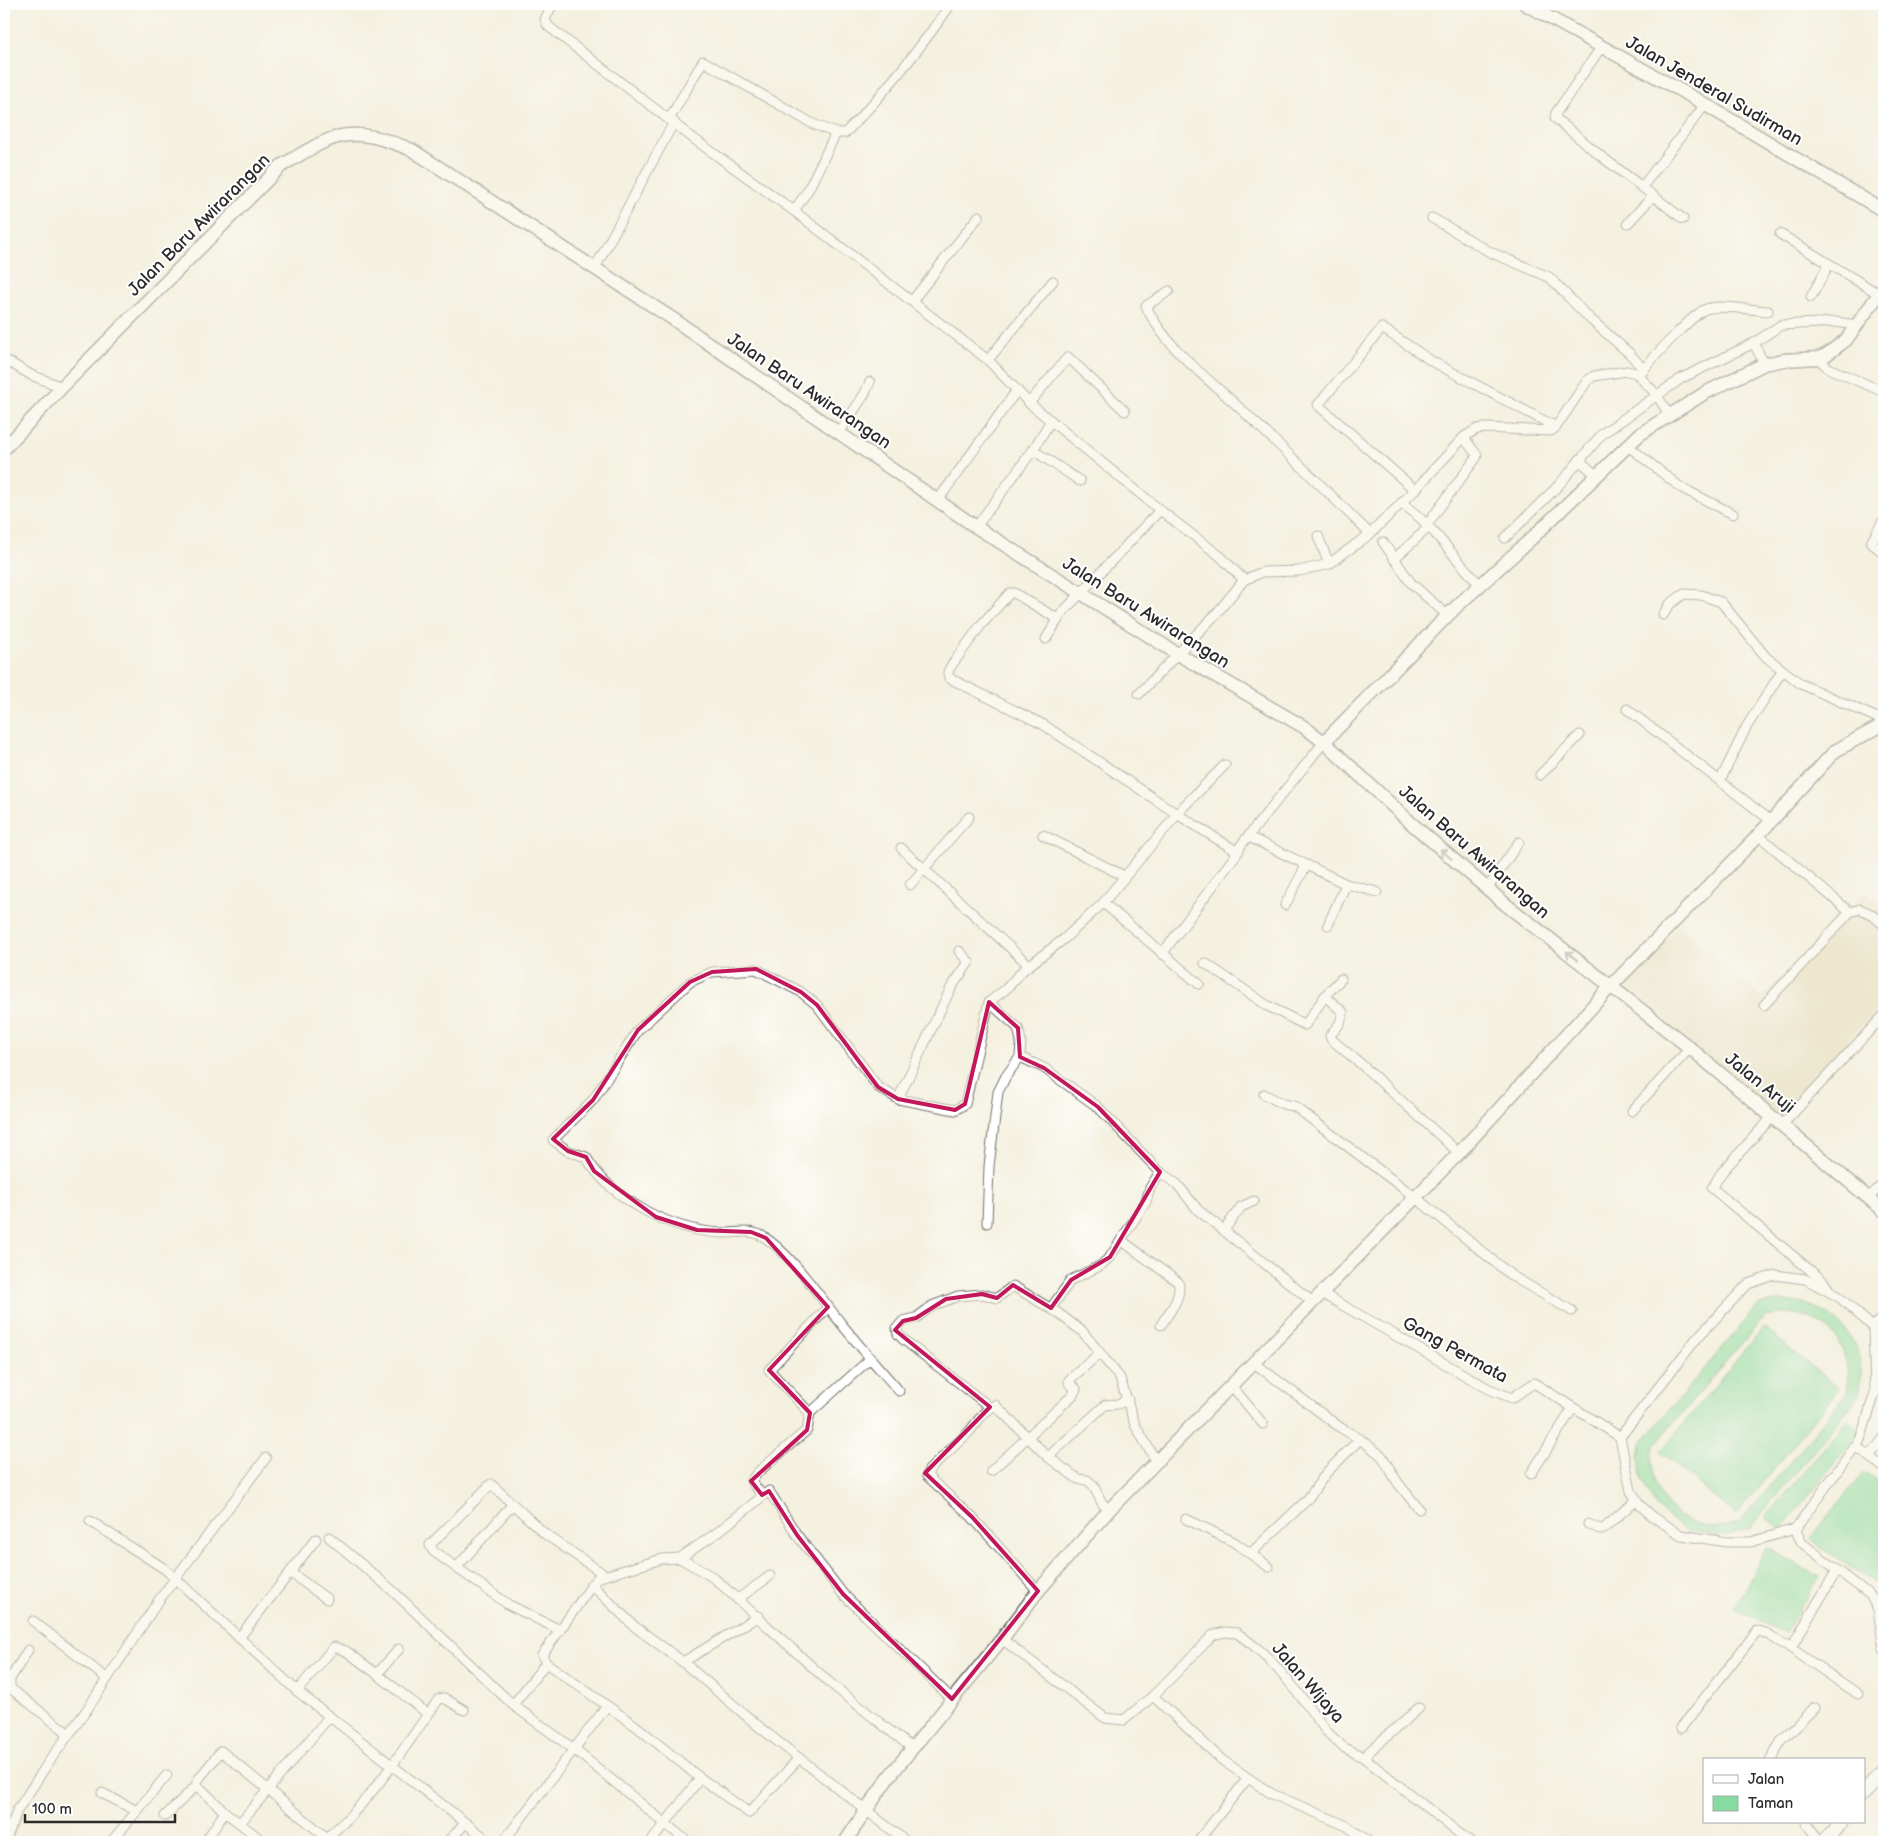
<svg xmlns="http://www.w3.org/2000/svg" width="1888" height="1846" font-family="'Balsamiq Sans',sans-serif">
  <rect width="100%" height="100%" fill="#fff"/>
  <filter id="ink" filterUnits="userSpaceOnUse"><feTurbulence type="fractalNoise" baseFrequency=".02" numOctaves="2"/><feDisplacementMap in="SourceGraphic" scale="10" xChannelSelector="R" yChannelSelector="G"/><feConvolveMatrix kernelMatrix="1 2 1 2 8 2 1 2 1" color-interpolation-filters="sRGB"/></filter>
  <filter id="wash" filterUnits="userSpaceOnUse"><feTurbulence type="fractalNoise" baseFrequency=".0096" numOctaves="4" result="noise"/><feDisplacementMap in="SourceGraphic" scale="20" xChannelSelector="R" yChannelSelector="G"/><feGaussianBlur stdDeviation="1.12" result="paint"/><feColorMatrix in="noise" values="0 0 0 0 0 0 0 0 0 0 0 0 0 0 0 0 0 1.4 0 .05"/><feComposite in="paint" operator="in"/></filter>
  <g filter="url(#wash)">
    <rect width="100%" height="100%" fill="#f4f1e0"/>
    <path fill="#e4dbba" d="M1866 891 1884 908V1003L1776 1117 1625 986 1679 925 1761 997Z"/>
    <g fill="#86dc9f" stroke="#588465" fill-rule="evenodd">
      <path d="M1777 1301C1832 1300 1871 1341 1859 1396L1750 1528 1728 1535 1717 1536 1684 1529 1657 1508 1641 1478 1639 1456 1641 1443 1758 1306ZM1785 1313C1832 1316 1852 1349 1847 1393L1740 1522C1688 1541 1643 1500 1654 1446L1765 1316Z"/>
      <path d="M1764 1327 1839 1389 1736 1515 1660 1452Z"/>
      <path d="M1847 1420 1862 1432 1781 1529 1766 1517Z"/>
      <path d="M1864 1472 1884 1487V1589L1809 1540Z"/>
      <path d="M1767 1547 1819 1577 1785 1633 1734 1609Z"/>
    </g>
  </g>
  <g filter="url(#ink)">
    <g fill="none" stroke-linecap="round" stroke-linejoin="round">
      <defs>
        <g id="street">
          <path d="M553 4 545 19 548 26 694 139 794 211 988 360 1029 403 1160 510 1220 556 1244 580"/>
          <path d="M1602 46 1556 113 1555 118 1602 157 1642 187"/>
          <path d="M670 118 703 61 813 124 836 133"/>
          <path d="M794 211 808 190 836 133H845C885 93 919 50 951 4"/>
          <path d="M1432 218 1490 252 1549 277 1588 317 1630 354 1644 370"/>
          <path d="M1683 219 1642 187 1705 105"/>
          <path d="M1628 223 1653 196"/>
          <path d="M1780 234 1879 294"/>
          <path d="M595 268 674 122"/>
          <path d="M1169 291 1146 306C1163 344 1202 374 1232 401 1279 444 1325 489 1370 534"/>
          <path d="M1811 297 1829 264"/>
          <path d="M912 301 979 216"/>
          <path d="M1754 343 1764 364"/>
          <path d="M1818 358 1828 368 1884 392"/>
          <path d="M4 359 31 375 62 387"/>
          <path d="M988 360 1053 281"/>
          <path d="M1641 374C1648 362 1694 313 1706 309 1721 304 1751 310 1768 311"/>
          <path d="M1029 403 1068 357 1125 411"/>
          <path d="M839 433 864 395 870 382"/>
          <path d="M1627 445 1680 487 1733 514"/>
          <path d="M1033 450 1080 481"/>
          <path d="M1579 460 1596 475"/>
          <path d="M1415 490 1318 405 1382 328 1433 362 1556 427"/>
          <path d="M938 500 1017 390"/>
          <path d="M1401 503C1432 523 1455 560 1480 585"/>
          <path d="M1884 519 1871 543 1884 553"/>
          <path d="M1426 526 1476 458 1477 455 1464 438"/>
          <path d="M976 527 1033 450 1051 420"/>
          <path d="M1318 536 1329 564"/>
          <path d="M1505 538 1558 486 1602 434 1682 378 1754 343 1781 325 1836 322 1856 325"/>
          <path d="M1383 542 1411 583 1447 615"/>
          <path d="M1394 559 1428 528"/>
          <path d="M1663 615 1670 604 1684 594 1701 595 1721 602 1766 657 1801 684 1884 721"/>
          <path d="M1058 619 1014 593H1010L981 625 951 666 948 672 949 678 1044 725 1177 814 1238 852"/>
          <path d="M1046 639 1062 613 1160 510"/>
          <path d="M1139 694 1217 613 1244 580 1262 572 1299 571 1329 564 1370 534 1415 490 1464 437 1477 429 1486 428 1551 431 1556 427 1587 381 1594 376 1627 371 1636 373 1657 395 1669 415"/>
          <path d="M1627 709 1770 820"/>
          <path d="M1540 775 1580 735"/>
          <path d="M1720 781 1747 726 1782 671"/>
          <path d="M1043 835 1124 876"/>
          <path d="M1758 835 1850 912"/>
          <path d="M1249 837 1346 884 1377 892"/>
          <path d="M901 848 1029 965"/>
          <path d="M910 885 969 817"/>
          <path d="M1487 889 1519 842"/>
          <path d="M1285 905 1306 866"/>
          <path d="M1107 906 1199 984"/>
          <path d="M1328 925 1346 884"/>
          <path d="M959 951 969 962 951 988 898 1099 955 1110 965 1104 989 1002 1006 989 1023 970 1064 939 1102 904 1184 806 1225 765"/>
          <path d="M1162 954 1238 852 1241 845 1324 742"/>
          <path d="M1205 963 1268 1006 1305 1025 1325 996"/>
          <path d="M1341 979 1325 996 1343 1012 1340 1023 1330 1036 1331 1039 1362 1065 1459 1153"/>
          <path d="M1764 1005 1850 912 1860 909 1871 914 1884 925"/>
          <path d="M1020 1057 1044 1068 1098 1107 1160 1172 1177 1184 1198 1210 1314 1303"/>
          <path d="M1264 1094 1283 1104 1294 1106 1415 1197 1512 1276 1572 1311"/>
          <path d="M898 1099 878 1087 817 1005 801 992 756 969 712 972 690 982 638 1030 593 1100 553 1140 568 1151 586 1157C611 1200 671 1230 720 1233 734 1234 751 1228 764 1237 790 1253 820 1297 840 1322 859 1346 879 1368 899 1391"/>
          <path d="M1632 1111 1690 1048"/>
          <path d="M1773 1116 1722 1172 1712 1188 1823 1281 1830 1291"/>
          <path d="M1783 1124 1884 1015"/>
          <path d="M1868 1198 1884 1183"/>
          <path d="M987 1223 989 1166 998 1092 1006 1076 1020 1057 1021 1041 1018 1028 989 1002"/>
          <path d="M1224 1230 1241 1207 1254 1201"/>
          <path d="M1121 1240 1178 1282C1183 1297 1169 1312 1161 1325"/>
          <path d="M1323 1294 1489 1389 1512 1398 1534 1383 1620 1437"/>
          <path d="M1051 1308 1071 1280 1100 1266 1110 1257 1146 1202 1150 1188 1160 1172"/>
          <path d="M1884 1315 1873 1327 1875 1393 1860 1440 1795 1529 1802 1543 1870 1595 1878 1610 1884 1650"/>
          <path d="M1254 1363 1341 1428 1360 1439 1382 1456 1398 1483 1419 1509"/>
          <path d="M1231 1385 1263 1424"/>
          <path d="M990 1407 904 1340 898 1334 897 1328 903 1321 916 1318 932 1306 958 1296 982 1294 997 1298 1013 1286 1058 1313 1083 1332 1120 1378 1135 1425 1156 1461"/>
          <path d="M810 1413 769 1370 828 1307"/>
          <path d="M1856 1446 1884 1468"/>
          <path d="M1869 1456 1884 1438"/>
          <path d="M1048 1457 1105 1405 1118 1404 1128 1400"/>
          <path d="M991 1471 1072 1396 1076 1389 1069 1383V1380L1100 1353"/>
          <path d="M1531 1474 1573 1408"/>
          <path d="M762 1495 751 1481 758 1472 807 1430 810 1413 871 1358"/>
          <path d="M1186 1519 1234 1542 1269 1567"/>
          <path d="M90 1521 165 1569 297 1691 490 1842"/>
          <path d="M1588 1524 1602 1530 1636 1500"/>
          <path d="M1795 1529 1751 1542H1727L1681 1535 1652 1516 1640 1505 1631 1491 1620 1437 1697 1338 1748 1284 1775 1275 1805 1279 1839 1297 1873 1327"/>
          <path d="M329 1537 393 1591 513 1705 575 1750 688 1842"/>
          <path d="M1251 1553 1307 1500 1327 1472 1360 1439"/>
          <path d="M680 1558 718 1532 769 1491 797 1535 843 1594 952 1699"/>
          <path d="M456 1568 513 1504"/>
          <path d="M291 1573 327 1599"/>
          <path d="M591 1584 634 1626 683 1662 763 1730 907 1842"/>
          <path d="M1038 1591 972 1517 927 1476 929 1470 969 1432 984 1413 995 1405 1048 1457 1078 1479 1087 1480 1093 1485 1102 1503 1109 1510"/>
          <path d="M738 1599 770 1576"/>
          <path d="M33 1621 106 1678"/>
          <path d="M560 1630 509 1605 433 1551 430 1545 491 1484 545 1534 605 1575"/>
          <path d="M239 1638 316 1539"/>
          <path d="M1002 1639 1105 1718 1124 1720 1153 1696 1213 1635 1225 1632 1237 1633 1253 1645 1268 1658 1296 1690 1326 1731 1343 1747 1363 1757 1470 1842"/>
          <path d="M1789 1647 1858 1694"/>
          <path d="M399 1649 377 1674 428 1714"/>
          <path d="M28 1650 10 1679V1688L69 1734"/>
          <path d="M683 1662 759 1616"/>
          <path d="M546 1663 636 1726 695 1774 749 1813 799 1758"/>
          <path d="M297 1691 334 1647 346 1651 377 1674"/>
          <path d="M1153 1696 1222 1760 1248 1778 1272 1794 1347 1826 1369 1842"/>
          <path d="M513 1705 546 1663 542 1655 597 1578 662 1559 680 1558 714 1578 830 1683 913 1749"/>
          <path d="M1681 1728 1757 1631C1770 1631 1779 1646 1792 1646L1837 1570"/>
          <path d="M1363 1757 1419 1708"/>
          <path d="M1770 1760 1782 1740 1815 1707"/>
          <path d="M102 1793 137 1811"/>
          <path d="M165 1816 197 1785"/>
          <path d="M1806 1822 1822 1842"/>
          <path d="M240 1823 329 1717"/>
          <path d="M5 1842 17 1811 48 1763 86 1711 159 1600 266 1458"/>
          <path d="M111 1842 167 1775"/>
          <path d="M205 1842 225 1812"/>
          <path d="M264 1842 225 1812 197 1785V1781L221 1751 327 1838"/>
          <path d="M321 1842C371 1804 403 1748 439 1699L444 1698 464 1710"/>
          <path d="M447 1842 466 1823"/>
          <path d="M503 1842 607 1706"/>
          <path d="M651 1842 700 1778"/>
          <path d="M1197 1842 1248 1778"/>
        </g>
        <g id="secondary">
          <path d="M1525 4 1694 98 1884 211"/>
          <path d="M4 449 62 387 281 166C338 132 348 124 412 150L673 319 976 527 1176 653 1304 727 1324 742 1411 823 1505 904 1690 1048 1884 1211"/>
          <path d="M1324 742 1457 606 1531 539 1640 434 1705 393 1764 364 1784 360 1818 358 1826 355 1846 340 1884 287"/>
          <path d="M845 1842 888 1778 1002 1639 1038 1591 1109 1510 1459 1153 1611 986 1752 842 1835 751 1884 724"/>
        </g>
        <g id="primary">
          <path d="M1864 1793 1884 1769"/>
          <path d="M1825 1842 1841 1822"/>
        </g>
      </defs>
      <use href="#street" stroke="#71706a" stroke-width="11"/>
      <use href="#secondary" stroke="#71706a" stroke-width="15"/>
      <use href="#primary" stroke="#71706a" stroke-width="16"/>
      <use href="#street" stroke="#fff" stroke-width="9"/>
      <use href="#secondary" stroke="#fff" stroke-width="12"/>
      <use href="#primary" stroke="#fff" stroke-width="14"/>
    </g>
    <defs><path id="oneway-shaft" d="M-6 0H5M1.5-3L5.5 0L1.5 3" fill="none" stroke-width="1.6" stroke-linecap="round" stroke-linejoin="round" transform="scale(1.25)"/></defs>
    <g stroke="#a0a0a0">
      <use href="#oneway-shaft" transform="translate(1446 854) rotate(-139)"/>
      <use href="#oneway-shaft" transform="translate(1572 956) rotate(-142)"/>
    </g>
  </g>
  <path d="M0 0H1888V1846H0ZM756 969 801 992 817 1005 878 1087 898 1099 955 1110 965 1104 989 1002 1018 1028 1020 1057 1044 1068 1098 1107 1160 1172 1110 1257 1071 1280 1051 1308 1013 1285 997 1298 982 1294 946 1299 916 1318 903 1321 895 1330 990 1407 925 1473 972 1517 1038 1591 952 1699 843 1594 797 1535 769 1491 762 1495 751 1481 807 1430 810 1413 769 1370 828 1307 766 1238 751 1232 697 1230 656 1217 594 1171 586 1157 568 1151 553 1139 593 1100 638 1030 690 982 712 972Z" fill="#f4f1e0" fill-opacity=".55" fill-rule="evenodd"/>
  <path fill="none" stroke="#c2185b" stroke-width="4" stroke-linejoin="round" d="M756 969 801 992 817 1005 878 1087 898 1099 955 1110 965 1104 989 1002 1018 1028 1020 1057 1044 1068 1098 1107 1160 1172 1110 1257 1071 1280 1051 1308 1013 1285 997 1298 982 1294 946 1299 916 1318 903 1321 895 1330 990 1407 925 1473 972 1517 1038 1591 952 1699 843 1594 797 1535 769 1491 762 1495 751 1481 807 1430 810 1413 769 1370 828 1307 766 1238 751 1232 697 1230 656 1217 594 1171 586 1157 568 1151 553 1139 593 1100 638 1030 690 982 712 972Z"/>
  <g text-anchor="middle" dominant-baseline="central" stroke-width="4" stroke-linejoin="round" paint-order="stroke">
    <g font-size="18" fill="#2b2b2b" stroke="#fff">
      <text transform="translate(1714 91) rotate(30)">Jalan Jenderal Sudirman</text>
      <text transform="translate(199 225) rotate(-45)">Jalan Baru Awirarangan</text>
      <text transform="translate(809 391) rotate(34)">Jalan Baru Awirarangan</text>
      <text transform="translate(1146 613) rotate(32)">Jalan Baru Awirarangan</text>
      <text transform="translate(1474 852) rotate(41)">Jalan Baru Awirarangan</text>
      <text transform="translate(1760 1083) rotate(39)">Jalan Aruji</text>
      <text transform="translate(1455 1350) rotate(29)">Gang Permata</text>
      <text transform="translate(1308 1683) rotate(49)">Jalan Wijaya</text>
    </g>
  </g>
  <rect width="1888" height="1846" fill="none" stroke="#fff" stroke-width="20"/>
  <rect x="1703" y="1758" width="162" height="65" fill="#ffffff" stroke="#aaaaaa"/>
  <rect x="1713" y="1775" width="25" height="8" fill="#ffffff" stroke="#aaaaaa"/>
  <text x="1748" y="1784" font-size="15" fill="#2b2b2b">Jalan</text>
  <rect x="1713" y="1796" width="25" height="15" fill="#86dc9f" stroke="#aaaaaa"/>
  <text x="1748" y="1808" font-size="15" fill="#2b2b2b">Taman</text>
  <path d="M25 1814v8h150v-8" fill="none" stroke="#2b2b2b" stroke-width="2.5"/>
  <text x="32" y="1814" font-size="15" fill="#2b2b2b" stroke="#ffffff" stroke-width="4" paint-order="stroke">100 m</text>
</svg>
